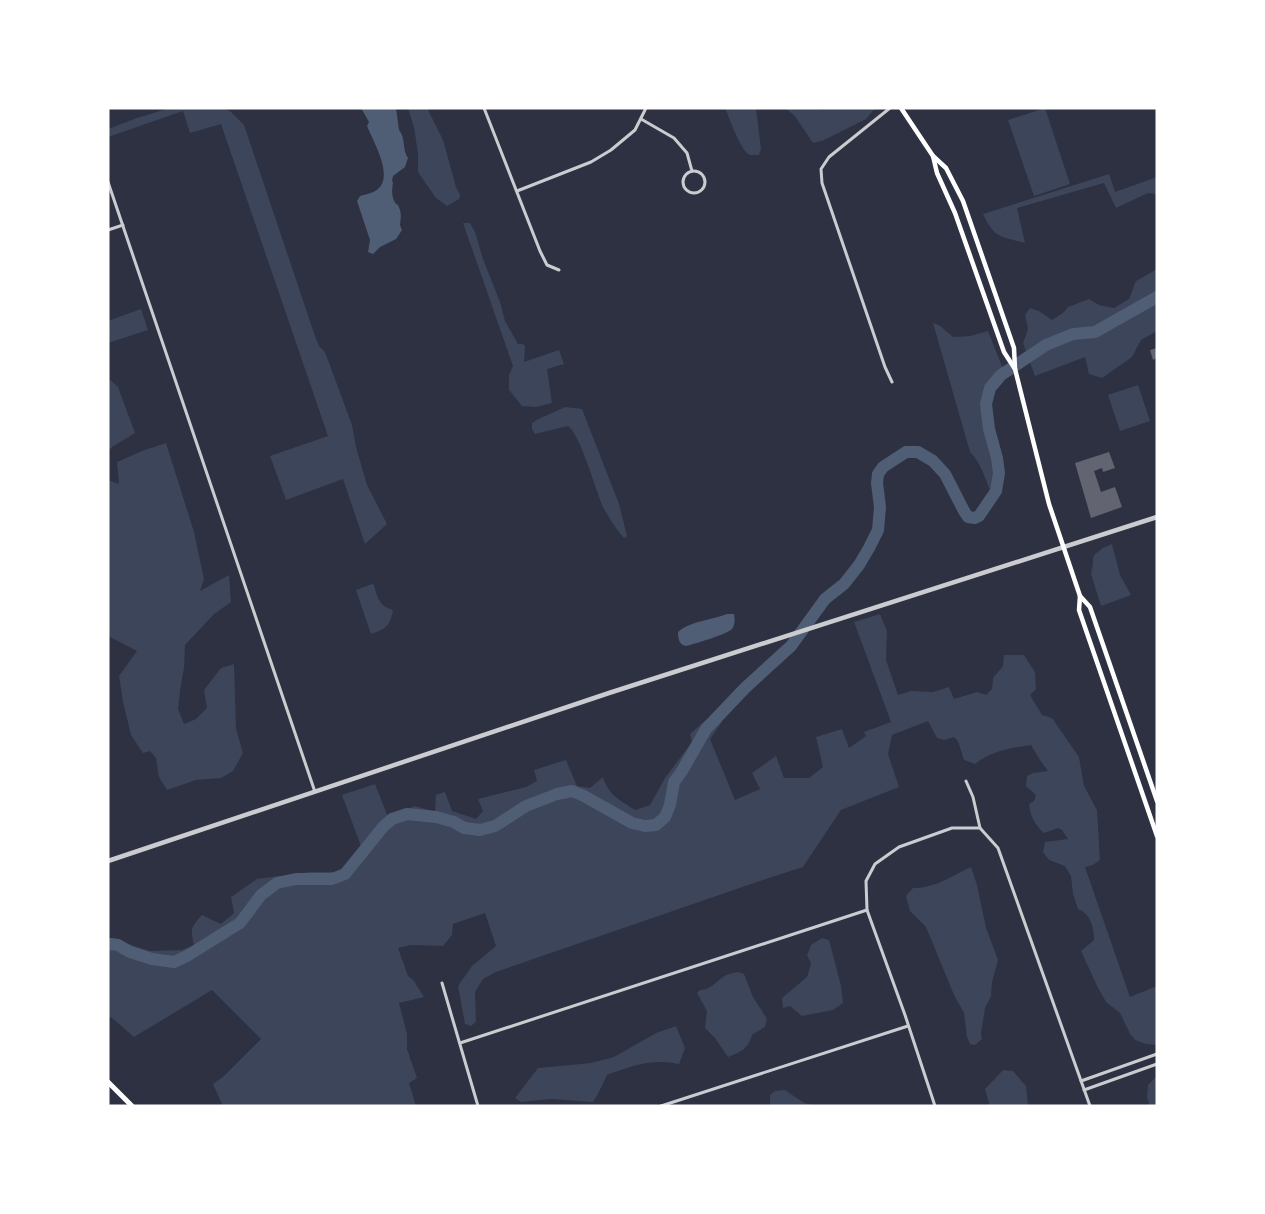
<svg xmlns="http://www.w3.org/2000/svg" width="1265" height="1214" font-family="Quicksand,sans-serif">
  <rect width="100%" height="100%" fill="#2d3142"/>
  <g fill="#3c4559">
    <path d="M170 108H223L231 112 244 125 316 339 319 346 325 352 352 425 356 447 367 485 387 524 365 544 343 479 286 500 270 456 328 436 221 124 190 133 183 111 108 137V129L137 118Z"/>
    <path d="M408 108H427L443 140 456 187 460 195 459 199 447 206 436 198 418 172V154L414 127Z"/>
    <path d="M725 108H756L761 149 759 155C758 155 751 155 750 155 741 152 729 117 725 108Z"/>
    <path d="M785 108H819L823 110 827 108H875L866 119 822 141 813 143 794 115Z"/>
    <path d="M1045 108 1070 184 1034 196 1008 120Z"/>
    <path d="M1109 174 1115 192 1157 177V194L1148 193 1116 208 1104 183 1017 208 1025 243C1000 236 995 239 983 214Z"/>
    <path d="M463 223H470L475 232 483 259 500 302 505 321 518 344H523L525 346 524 362 559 350 564 364 547 369 552 403 536 407 522 406 509 390V375L513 366Z"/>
    <path d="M1157 269V331L1141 340 1132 357 1102 378 1089 374 1085 357 1035 376 1023 343 1028 329 1025 315 1030 308 1039 311 1052 320 1063 313 1068 307 1089 299 1099 305 1114 308 1129 299 1136 281Z"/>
    <path d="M141 309 148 330 108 343V321Z"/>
    <path d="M933 323 939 325 953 337 970 336 988 331 1003 369 1001 375 990 388 986 404 989 429 997 458 999 473 996 491 991 492C985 479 981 463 970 452Z"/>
    <path d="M108 378 118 387 135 433 112 447 108 451Z"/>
    <path d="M1138 385 1150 421 1120 431 1108 395Z"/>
    <path d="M565 407 582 409 619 504 627 536 624 538C616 529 609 518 603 507 595 489 581 436 568 426L535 434 532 429V423C542 416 554 413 565 407Z"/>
    <path d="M166 443 194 532 204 579 200 591 229 575 231 602 214 614 185 645 184 668 180 690 178 709 184 724 196 719 207 708 204 690 221 668 234 664 236 729 243 753 233 771 221 778 196 780 167 790 159 777 156 758 150 751 143 753 131 735 123 702 119 676 137 651 108 636V480L119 484 117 462 142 451Z"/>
    <path d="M1112 544 1120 575 1131 595 1101 606 1091 574 1093 563V559L1094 555 1103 548Z"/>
    <path d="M372 584 374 585C377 597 380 607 393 610 390 627 385 629 371 634L356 590Z"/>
    <path d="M880 614 887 631 886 660 898 695 911 691 933 692 949 687 954 699 977 692 986 695 992 689 993 678 1003 666 1004 655H1024L1035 672 1036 689 1030 695 1042 715 1052 718 1079 757 1084 786 1097 810 1100 860 1093 865 1085 867 1130 997 1157 986V1045L1146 1044 1135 1040 1130 1034 1120 1013 1106 1002 1097 986 1081 951 1094 940C1094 928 1091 914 1078 909L1073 894 1071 876 1065 866 1049 860 1043 852 1045 842 1068 839 1062 830 1058 828 1044 833C1035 825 1030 816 1029 804L1034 801 1036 795 1026 786 1027 776 1033 773 1048 771 1040 760 1031 745C1011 748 991 751 975 764L964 760 958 741 954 737 944 740 937 738 928 721 892 735 888 754 899 787 841 810 803 867 757 882 496 972 483 979 475 992 476 1022 471 1026 465 1024 458 986 472 966 496 946 485 913 453 924 452 935 443 946 411 945 398 948 408 976 414 981 424 997 399 1003 407 1034V1049L417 1078 409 1083 416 1106H223L213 1084 224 1076 261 1039 212 990 134 1037 111 1017 108 1019V941L113 939 150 951 182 950 194 945C190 929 191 927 202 915L221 924 234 913 231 897 257 879 310 872H338L362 849 342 795 375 784 388 817 415 806 435 812 436 795 445 792 452 811 476 819 483 811 478 799 526 787 537 781 534 770 566 760 577 786 590 788 603 777C609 796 620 800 635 810L650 805 665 778 692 742 690 734 717 710 722 722 710 739 735 800 760 789 752 773 776 756 784 778H809L823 767 816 737 842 729 849 748 866 736 864 732 891 722 854 622Z"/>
    <path d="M971 867 977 885 986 928 998 960 992 982 991 996 985 1008 981 1033 982 1039 975 1045 970 1044 967 1037 964 1013 954 995 926 927 910 911 906 896 913 888C933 889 954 875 971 867Z"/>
    <path d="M822 938 829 940 841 986 843 1003 833 1010 802 1016 790 1006 783 1008 782 998 807 977 811 964 807 955 811 945Z"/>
    <path d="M738 972 744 974 753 997 767 1019 765 1027 752 1035C748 1049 741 1052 728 1057L715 1038 705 1028 707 1011 697 993 700 990C712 989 714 983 723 977 727 974 733 973 738 972Z"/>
    <path d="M676 1026 685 1048 679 1064C654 1058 630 1066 607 1075L598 1094 593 1102 551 1099 521 1102 515 1098 538 1068 591 1063 614 1057 656 1033Z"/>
    <path d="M1003 1070 1013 1071 1026 1086 1028 1106H990L985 1089Z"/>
    <path d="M1157 1076V1106H1150L1147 1098 1148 1085Z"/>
    <path d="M785 1090 804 1103 817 1106H770V1095L775 1091Z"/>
  </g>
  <g fill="#4f5d75">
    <path d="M361 108H396L399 130C406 138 402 150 408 158L405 167 393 176 392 181 393 182C392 190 391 197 396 204L398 205C402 214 401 216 400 225L402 230 396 239 380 247 373 254 368 252 370 240 357 201 360 196C366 194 374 193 378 189 394 176 373 141 367 126L369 122Z"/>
    <path d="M727 614H734C735 619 735 625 732 629 728 634 694 644 686 646 679 645 678 638 678 632 690 621 712 620 727 614Z"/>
  </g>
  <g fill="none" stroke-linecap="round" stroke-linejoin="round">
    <path stroke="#4f5d75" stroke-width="12" d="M108 945 111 944 118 945 130 952 152 959 174 962 187 956 240 923 261 895 277 883 296 879H332L345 874 383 827 392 819 407 814 436 817 454 822 464 828 480 830 495 826 526 806 557 794 572 791 584 796 632 823 645 826 656 825 665 817 670 805 674 782 682 771 706 729 745 688 791 646 825 599 844 584 859 565 869 548 878 530 880 507 877 483 878 474 883 467 906 452H918L933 461 945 474 964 511 968 517 975 518 979 516 996 491 999 473 997 458 989 429 986 404 990 388 1001 375 1046 345 1073 334 1095 332 1157 297"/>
  </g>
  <g fill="#626471">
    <path d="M1157 348V358L1153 360 1150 350Z"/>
    <path d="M1109 452 1115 468 1103 472 1102 468 1094 471 1101 492 1115 487 1122 507 1091 518 1075 463Z"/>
  </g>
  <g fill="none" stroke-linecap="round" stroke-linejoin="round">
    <g stroke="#caccd0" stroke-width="3">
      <path d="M484 108 540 251 547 265 559 270"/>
      <path d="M890 108 829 157 821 169 822 183 885 367 892 382"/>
      <path d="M641 119 674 138 687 153 692 171"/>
      <circle cx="694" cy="182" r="11"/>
      <path d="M108 182 315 792"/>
      <path d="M517 191 591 162 611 150 635 130 646 108"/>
      <path d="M108 230 123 225"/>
      <path d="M966 781 973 797 980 828 998 848 1090 1106"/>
      <path d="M442 983 478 1106"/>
      <path d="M460 1043 867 910"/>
      <path d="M1081 1081 1157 1054"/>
      <path d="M1084 1090 1157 1064"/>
      <path d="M661 1106 908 1026"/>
      <path d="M935 1106 905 1015 867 910 866 881 875 864 899 847 952 828H980"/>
    </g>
    <path stroke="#caccd0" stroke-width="4.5" d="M108 861 609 693 1157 517"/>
    <g stroke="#fff" stroke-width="4.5">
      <path d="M901 108 933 156 946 168 963 201 1014 348 1015 369 1049 504 1080 596 1090 607 1157 801"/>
      <path d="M933 156 937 173 955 213 1004 352 1015 369"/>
      <path d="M1080 596 1079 610 1157 836"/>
    </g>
    <path stroke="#fff" stroke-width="5" d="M108 1082 132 1106"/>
  </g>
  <rect width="1265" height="1214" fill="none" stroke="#ffffff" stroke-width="219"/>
</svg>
